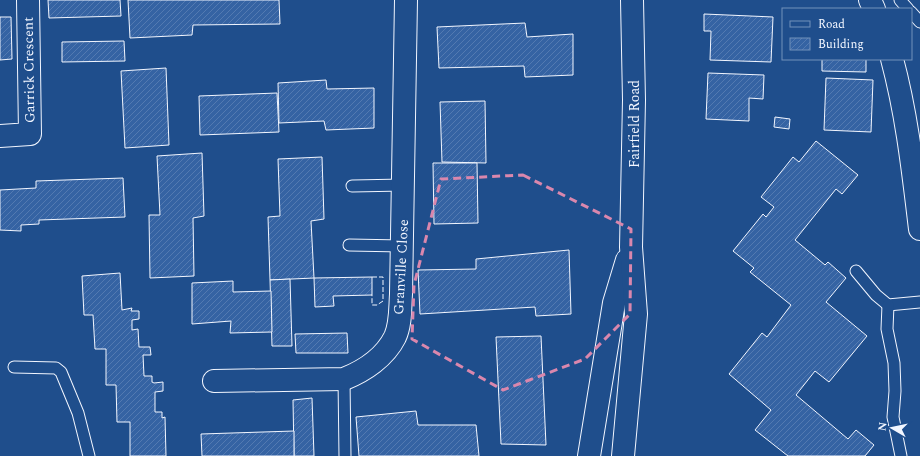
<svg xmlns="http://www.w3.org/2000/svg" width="920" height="456" font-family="Spectral,serif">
  <defs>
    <pattern id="building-hatch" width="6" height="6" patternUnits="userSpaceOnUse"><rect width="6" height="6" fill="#3563a3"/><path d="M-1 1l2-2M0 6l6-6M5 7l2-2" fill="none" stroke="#537ab1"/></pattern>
  </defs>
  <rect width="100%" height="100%" fill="#1f4e8c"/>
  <g fill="url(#building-hatch)" stroke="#f2f6ff">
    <path d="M48 0H120L121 16 49 18Z"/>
    <path d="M128 0H279L280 24 193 25 192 35 130 38Z"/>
    <path d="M704 14 773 17 771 62 710 60 711 31H704Z"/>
    <path d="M0 17H11L12 59 0 60Z"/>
    <path d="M525 23 527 37 573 34V75L525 77 524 66 439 68 437 27Z"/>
    <path d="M124 41 125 61 62 62V42Z"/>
    <path d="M822 59H866V72L822 71Z"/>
    <path d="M166 68 169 145 125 148 121 71Z"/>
    <path d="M708 73 764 75 763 99 749 98V121L706 119Z"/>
    <path d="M826 78 873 80 871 132 824 130Z"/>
    <path d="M326 80 327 89 374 88V128L326 130 324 121 279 123 278 83Z"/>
    <path d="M277 93 279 132 200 135 199 96Z"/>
    <path d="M485 101 486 163 442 162 440 102Z"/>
    <path d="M775 117 790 119 789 129 774 127Z"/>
    <path d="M816 141 858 175 842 194 836 189 795 240 825 265 828 262 846 278 826 302 867 336 829 382 815 371 796 395 848 439 856 430 874 445 865 456H788L755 430 771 410 729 374 762 333 767 337 791 305 750 272 754 268 733 251 763 214 766 217 774 207 761 197 793 157 799 162Z"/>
    <path d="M202 153 204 216 193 218 194 276 150 278 149 215H160L157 156Z"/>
    <path d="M322 157 324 219 311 221 314 278 270 280 268 217 280 216 278 159Z"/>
    <path d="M433 163H477L478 223 434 224Z"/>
    <path d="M123 178 125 217 39 220V224L21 225V231L0 230V190L36 188V181Z"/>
    <path d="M569 250 571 314 536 316 535 307 420 314 418 270 476 269V259Z"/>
    <path d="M120 273 122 310 132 308 131 311H139V319L132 320V330L138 329 139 347H150L151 355H143L144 376H152V382L154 383 163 382V391L155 392V412H162V418L165 417 166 456H130V422H117L116 385H106V349H95L93 315H84L82 276Z"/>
    <path d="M372 277V295L333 296 334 306 315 307 314 278Z"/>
    <path d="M290 279 292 346H272L270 280Z"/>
    <path d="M233 281V292L271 291 272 332 230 333 231 321 192 324V283Z"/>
    <path d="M347 333 348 353H296L295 334Z"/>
    <path d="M541 336 546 445 501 444 496 337Z"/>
    <path d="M312 398 314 456H294L293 400Z"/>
    <path d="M416 411 418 425H476L479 456H359L356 417Z"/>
    <path d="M294 431V456H202L201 434Z"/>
  </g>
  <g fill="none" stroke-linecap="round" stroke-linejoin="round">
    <defs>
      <g id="lane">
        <path d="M900 0 908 9"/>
        <path d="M911 12 920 22"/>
        <path d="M352 186 404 185"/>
        <path d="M349 245 403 246"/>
        <path d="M856 271 876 295 888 305 920 302"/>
        <path d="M888 305 887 329 894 363 895 391 893 417 901 456"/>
        <path d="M14 367 56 368 61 372 78 413 89 456"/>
        <path d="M344 379 345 456"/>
      </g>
      <g id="street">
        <path d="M870 0 874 9"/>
        <path d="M892 59C907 115 913 171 920 229"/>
        <path d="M0 136 30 134 28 0"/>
        <path d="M214 381 344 379C364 371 385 357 395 337 401 324 400 308 401 294L406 0"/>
      </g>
      <g id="highway">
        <path d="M589 456 614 303 627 260"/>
        <path d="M623 456 636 314 631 247 634 100 632 0"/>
      </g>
    </defs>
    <use href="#lane" stroke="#f2f6ff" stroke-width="13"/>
    <use href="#street" stroke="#f2f6ff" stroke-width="24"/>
    <use href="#highway" stroke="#f2f6ff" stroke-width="24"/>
    <use href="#lane" stroke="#1f4e8c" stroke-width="11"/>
    <use href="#street" stroke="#1f4e8c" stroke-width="22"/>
    <use href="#highway" stroke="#1f4e8c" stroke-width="22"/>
    <path stroke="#f2f6ff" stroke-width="1" stroke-dasharray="5 2" stroke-linecap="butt" d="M372 277H383V301L377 305H372V295"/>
  </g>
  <path fill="none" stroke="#da87ad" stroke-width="3" stroke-dasharray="8 5" stroke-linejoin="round" d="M523 175 631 229 630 314 585 359 503 390 412 339 414 285 441 179Z"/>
  <g text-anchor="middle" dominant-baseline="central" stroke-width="3" stroke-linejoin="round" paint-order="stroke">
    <g font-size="14" fill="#f2f6ff" stroke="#1f4e8c">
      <text transform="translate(29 70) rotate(-91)">Garrick Crescent</text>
      <text transform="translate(634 124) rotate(-90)">Fairfield Road</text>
      <text transform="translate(401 267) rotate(-87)">Granville Close</text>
    </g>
  </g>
  <rect x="782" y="8" width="130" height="52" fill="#1f4e8c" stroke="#7391ba"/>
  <rect x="790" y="21" width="20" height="6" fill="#1f4e8c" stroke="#7391ba"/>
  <text x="818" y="28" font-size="12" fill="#f2f6ff">Road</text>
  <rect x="790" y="38" width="20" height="12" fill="url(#building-hatch)" stroke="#7391ba"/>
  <text x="818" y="48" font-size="12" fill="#f2f6ff">Building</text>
  <g transform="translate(892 428) rotate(279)" stroke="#1f4e8c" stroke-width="3" paint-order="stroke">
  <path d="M0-3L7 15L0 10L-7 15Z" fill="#f2f6ff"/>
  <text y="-6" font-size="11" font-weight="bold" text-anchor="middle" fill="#f2f6ff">N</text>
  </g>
</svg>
